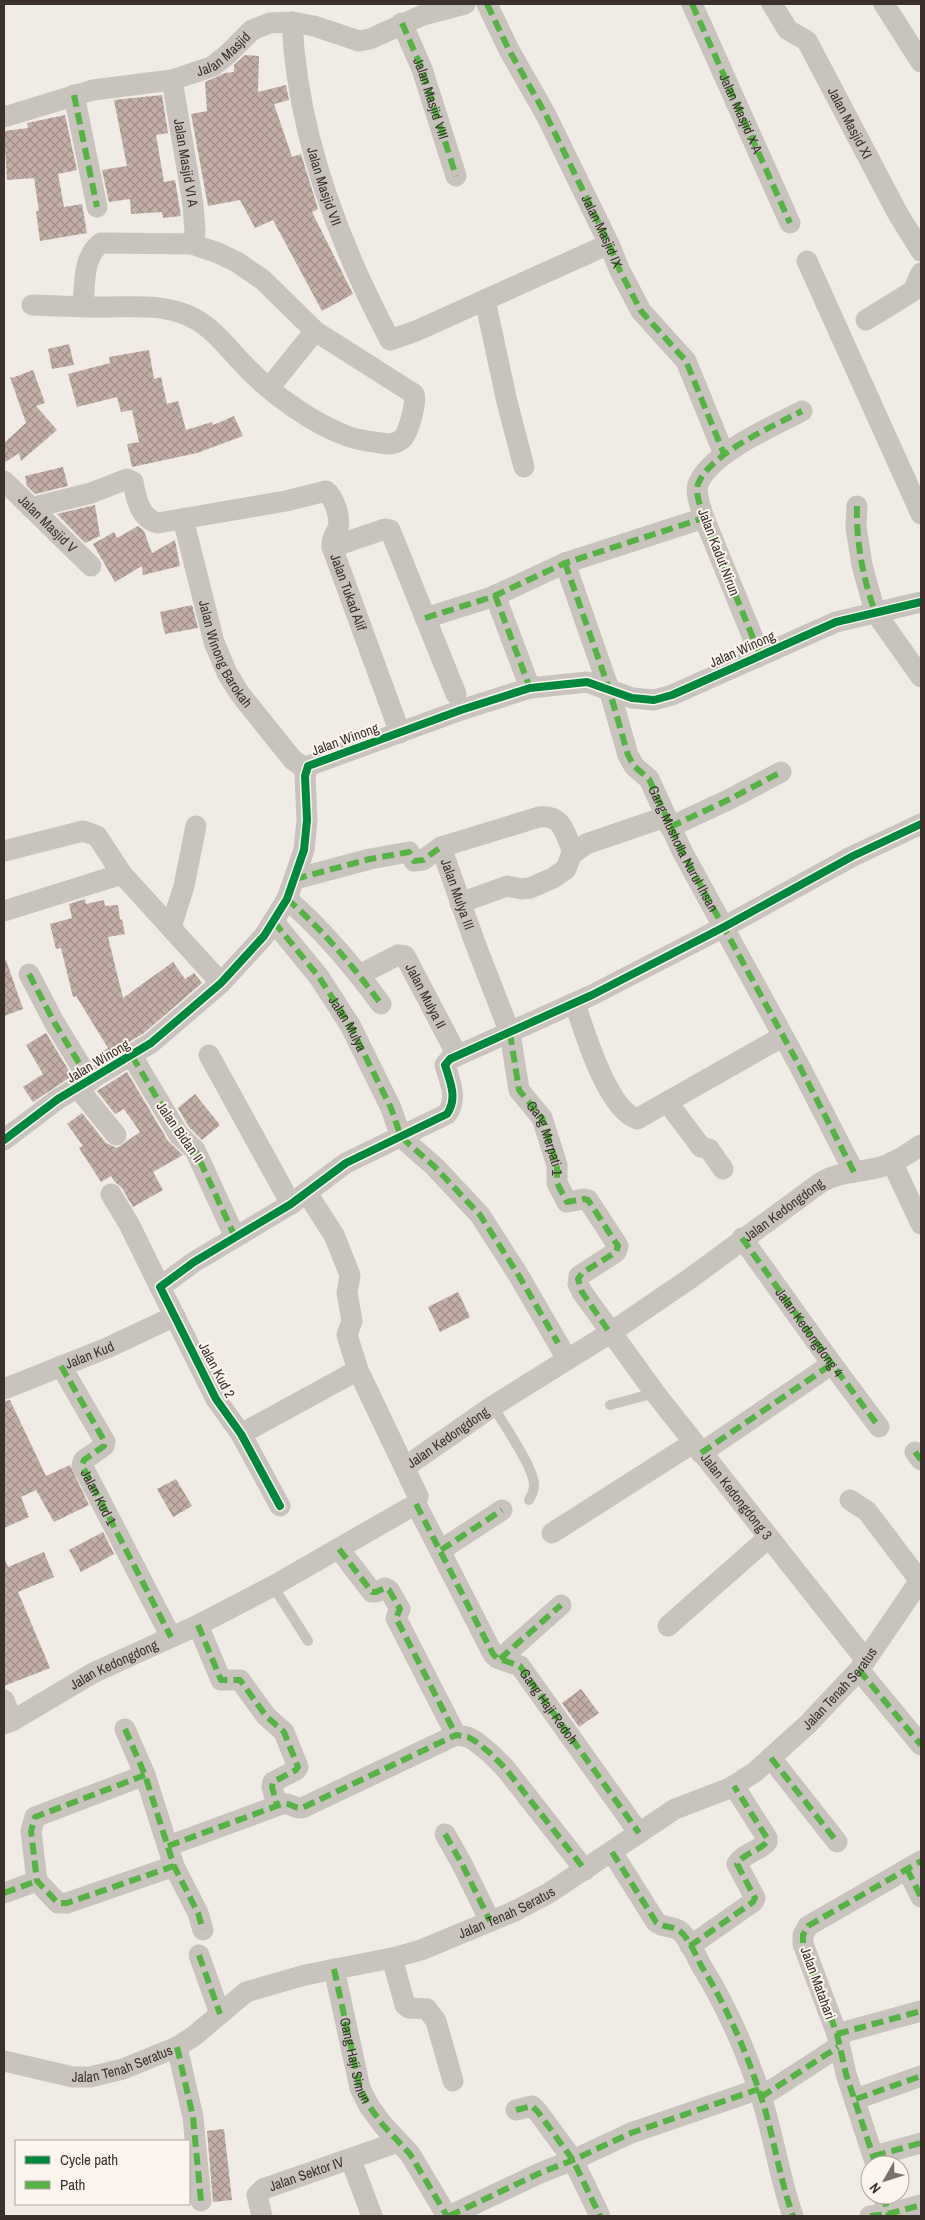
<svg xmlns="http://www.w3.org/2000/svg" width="925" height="2220" font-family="'Archivo Narrow',sans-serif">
  <defs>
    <pattern id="building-cross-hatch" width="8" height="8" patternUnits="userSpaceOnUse" patternTransform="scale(1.25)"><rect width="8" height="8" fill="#c3afa7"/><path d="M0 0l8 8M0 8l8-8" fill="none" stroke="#a08f88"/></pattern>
  </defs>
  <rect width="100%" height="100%" fill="#f0ebe5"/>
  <g fill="url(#building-cross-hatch)">
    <path d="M245 55 259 56 258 92 286 85 289 100 274 104 292 157 301 154 318 209 312 212 353 294 322 311 273 220 255 228 240 200 208 206 191 114 207 111 205 82 225 73 234 72V65Z"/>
    <path d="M162 95 168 133 156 135 164 182 175 180 181 216 163 218 162 212 131 214 130 199 109 202 102 170 127 166 114 100Z"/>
    <path d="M65 115 77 170 58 174 64 207 82 204 87 233 40 241 36 211H39L34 178 7 180 4 131 28 128 27 123Z"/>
    <path d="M69 344 74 365 52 369 48 349Z"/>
    <path d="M149 350 154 379 161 377 167 404 178 401 186 430 212 422 213 425 234 416 243 436 197 453 132 467 127 444 139 442 132 410 121 412 117 397 77 407 68 374 110 363 109 357Z"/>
    <path d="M33 370 45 403 36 406 57 430 21 461 19 453 4 463V443L26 423 10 377 12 378Z"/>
    <path d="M63 467 68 486 35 494 27 486 25 476Z"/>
    <path d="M95 505 100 536 85 543 57 514Z"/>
    <path d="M138 526 144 531 152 553 175 540 180 566 143 575 142 566 115 582 93 544 114 532 117 538Z"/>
    <path d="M192 605 198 628 165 634 160 612Z"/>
    <path d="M85 899 86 904 104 900 105 906 118 905 120 920 122 919 125 934 108 937 123 998 173 962 185 979 194 973 202 983 144 1033 94 1063 91 1058 108 1048 76 996 73 997 61 948 56 949 50 924 72 918 69 904Z"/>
    <path d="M6 960 23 1009 4 1016V961Z"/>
    <path d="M46 1033 72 1076 33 1102 23 1087 43 1074 26 1045Z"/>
    <path d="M127 1072 168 1141 183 1155 153 1172 163 1190 133 1207 122 1188 115 1182 111 1176 101 1182 79 1148 83 1146 67 1124 82 1113 106 1143 117 1148 140 1132 124 1109 115 1114 97 1091Z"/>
    <path d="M195 1094 220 1125 202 1140 189 1127 178 1108Z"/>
    <path d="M458 1292 470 1317 440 1332 428 1307Z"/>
    <path d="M10 1400 46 1476 70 1465 89 1505 54 1522 36 1490 21 1497 29 1517 4 1528V1401Z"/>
    <path d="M176 1479 192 1506 173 1517 157 1489Z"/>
    <path d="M103 1532 114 1554 81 1572 69 1550Z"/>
    <path d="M44 1552 54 1577 18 1592 50 1668 4 1686V1557L8 1567Z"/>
    <path d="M581 1689 599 1713 579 1727 562 1703Z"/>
    <path d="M224 2129 232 2200 213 2202 207 2131Z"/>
  </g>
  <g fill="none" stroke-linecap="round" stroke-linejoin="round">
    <g stroke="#c9c3be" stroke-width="10">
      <path d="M610 1405 655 1393"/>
      <path d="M493 1406C503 1424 534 1467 534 1485 534 1491 532 1495 529 1500"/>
      <path d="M273 1586 308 1641"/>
    </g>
    <g stroke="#c9c3be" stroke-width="21">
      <path id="s1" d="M487 4 509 50 546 115 609 244 620 271 641 311 686 361 724 454"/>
      <path id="s2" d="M692 4 790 223"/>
      <path id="s3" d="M772 4 788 30 807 41 898 214 921 251"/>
      <path d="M884 4 921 62"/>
      <path id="s4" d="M292 22C297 133 338 242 390 340L416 331 609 244"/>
      <path id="s5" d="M402 23 422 69 456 176"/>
      <path id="s6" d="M172 80 193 204 195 232 192 244"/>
      <path d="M74 95 97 207"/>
      <path id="s7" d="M4 117 93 90 172 80 205 69 213 66 228 54 252 30 270 23 292 22 314 26 359 41 370 39 423 15 465 4"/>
      <path d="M807 261 921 514"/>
      <path d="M485 300 507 402 524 467"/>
      <path d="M32 305C56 306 80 307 104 307 132 307 161 304 187 315 213 326 228 349 247 368 273 395 312 423 347 436 360 441 375 442 388 444 394 444 399 442 403 438 409 431 417 401 414 394L315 331 263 280 237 262 218 253 192 244 101 243C82 257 85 286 83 307"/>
      <path d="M866 320 913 291 921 273"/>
      <path d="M269 388 315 331"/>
      <path id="s8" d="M4 481 91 566"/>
      <path d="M857 506 856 527 862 565 875 612 921 677"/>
      <path id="s9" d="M31 508 91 493 127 479 133 482C136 498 140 519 158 523L286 501 326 491C334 497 341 518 338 528 335 535 331 539 332 547L400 733"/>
      <path id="s10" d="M183 519 214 642 227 673 240 694 293 760 306 769"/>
      <path d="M332 547 385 529 390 530 456 694"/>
      <path d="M565 563 609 689 628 755 634 766 649 779 682 851 800 1067 854 1172"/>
      <path d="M495 595 530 688"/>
      <path d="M425 618 492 597 565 563 704 518"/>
      <path d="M760 655 704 518C701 508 695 494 698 484 710 453 774 426 802 411"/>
      <path d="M670 827 730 799 781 772"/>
      <path id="s11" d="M441 847 475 943 510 1033 519 1090 542 1118 557 1165V1183L567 1202 584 1199 588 1200 618 1246 616 1252 579 1276 578 1284 582 1292 655 1393 865 1659"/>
      <path d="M4 851 83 831 97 836 122 874 221 983"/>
      <path d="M295 879 370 859 409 852 414 861 423 860 441 847 539 817C563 814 565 834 573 852"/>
      <path d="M287 899C323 930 353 966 381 1004"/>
      <path d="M460 903 507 886 522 889 530 888 553 878 566 869 571 855 586 844 665 817"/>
      <path d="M4 911 122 874"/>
      <path d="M274 922 319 977 350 1025 391 1108 401 1137 435 1167 480 1215 519 1276 567 1359"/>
      <path d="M171 927 184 886 196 826"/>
      <path d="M29 974 54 1022 90 1081"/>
      <path id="s12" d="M359 975 398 955 405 956 457 1055"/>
      <path d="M575 1003C584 1031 607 1109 637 1119L782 1037"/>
      <path d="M209 1055 291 1204"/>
      <path d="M132 1056 179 1135 195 1150 235 1237"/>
      <path d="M78 1088 116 1135"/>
      <path d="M668 1103 701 1147 709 1149 723 1169"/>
      <path d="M4 1140 58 1099 151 1043 221 983 264 936 287 899 304 850 307 820 305 776 308 766 461 710 530 688 587 682 632 698 654 700 672 695 836 622 921 602"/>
      <path d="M892 1162 921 1224"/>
      <path d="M111 1194 129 1224 160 1287"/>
      <path id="s13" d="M742 1238 832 1364 879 1427"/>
      <path id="s14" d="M61 1366 105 1442 104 1446 84 1460 82 1465 171 1637"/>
      <path id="s15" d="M4 1389 107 1348 175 1316"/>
      <path d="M241 1434 358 1370"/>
      <path d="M915 1452 921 1460"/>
      <path d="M701 1453 832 1364"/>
      <path id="s16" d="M405 1467 493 1406 610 1333 688 1280 820 1183C837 1172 856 1173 876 1168 892 1165 908 1154 921 1145"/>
      <path d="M850 1500 867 1511 920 1581"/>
      <path id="s17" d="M416 1504 493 1654 497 1658 520 1666 639 1833"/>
      <path d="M280 1506 241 1434 216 1399 160 1287 194 1262 291 1204 346 1163 447 1114C458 1098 450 1082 445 1065L450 1059 592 995 724 927 853 856 921 824"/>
      <path d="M552 1533 693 1443"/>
      <path d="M339 1549 372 1592H376L385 1588 389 1590 400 1609 396 1618 456 1735"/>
      <path d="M441 1550 502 1510"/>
      <path d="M198 1625 221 1680H240L266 1716 284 1732 298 1767 296 1770 273 1782 272 1787 277 1805"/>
      <path d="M668 1626 768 1538"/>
      <path d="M500 1659 561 1605"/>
      <path d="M859 1670 921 1745"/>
      <path d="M4 1700 12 1721"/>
      <path id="s18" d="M4 1724 12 1721 93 1673 198 1625 273 1586 416 1504 418 1496 358 1370 347 1335 352 1321 347 1293 350 1275 334 1235 307 1193"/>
      <path d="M125 1729 145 1775 174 1866 198 1913 203 1930"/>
      <path d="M771 1758 837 1842"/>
      <path d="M145 1775 35 1817 31 1831 37 1881 55 1900 58 1903H67L174 1866"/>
      <path d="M445 1834 462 1864 490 1921"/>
      <path d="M168 1846 282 1804C290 1802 294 1809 302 1808L456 1735 468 1737 475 1741 490 1753 505 1768 585 1870"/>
      <path d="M612 1852 656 1922C663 1928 674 1926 680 1931 690 1940 696 1956 702 1967 725 2004 744 2046 758 2088 773 2129 778 2174 793 2216"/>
      <path d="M907 1869 921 1897"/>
      <path d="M4 1893 37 1881"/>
      <path d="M690 1946 753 1902 755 1898 737 1864C744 1853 759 1851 767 1842V1838L734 1786"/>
      <path d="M199 1955 220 2014"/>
      <path d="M392 1958 405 2005 409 2008 427 2009 436 2021 453 2081"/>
      <path d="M334 1969 360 2088 369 2106 383 2125 410 2154 447 2216"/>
      <path d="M837 2034 921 2011"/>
      <path d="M177 2047 193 2117 201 2201"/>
      <path id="s19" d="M4 2061 73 2077H90L123 2069 177 2047 194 2036 246 1992 305 1975 392 1958 421 1950 515 1911 549 1893 675 1809 730 1788 755 1772 808 1724 859 1670 921 1579"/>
      <path d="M761 2097 838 2047"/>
      <path d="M856 2099 921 2076"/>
      <path d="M516 2110 532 2106 538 2112 573 2160 600 2216"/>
      <path d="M874 2156 921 2143"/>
      <path d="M351 2160 372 2216"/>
      <path d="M876 2165 846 2074 837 2034 803 1944V1935L808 1926 921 1861"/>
      <path d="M883 2195 889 2216"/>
      <path id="s20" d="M262 2216 257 2195 263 2189 398 2142"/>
      <path d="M449 2216 540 2173 573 2160 631 2133 759 2089"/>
      <path d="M870 2216 888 2214 921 2205"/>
    </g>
    <g stroke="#57b246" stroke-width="6" stroke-dasharray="12 6" stroke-linecap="butt">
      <path d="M487 4 509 50 546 115 609 244 620 271 641 311 686 361 724 454"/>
      <path d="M692 4 790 223"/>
      <path d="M402 23 422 69 456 176"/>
      <path d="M74 95 97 207"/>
      <path d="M857 506C856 542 863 578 875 612"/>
      <path id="s21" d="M565 563 609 689 628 755 634 766 649 779 682 851 800 1067 854 1172"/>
      <path d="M495 595 530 688"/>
      <path d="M425 618 492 597 565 563 704 518"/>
      <path d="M760 655 704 518C701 508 695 494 698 484 710 453 774 426 802 411"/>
      <path d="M670 827 730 799 781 772"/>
      <path d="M295 879 370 859 409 852 414 861 423 860 441 847"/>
      <path d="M287 899C323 930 353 966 381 1004"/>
      <path id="s22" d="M274 922 319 977 350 1025 391 1108 401 1137 435 1167 480 1215 519 1276 558 1343"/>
      <path d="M29 974 54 1022 90 1081"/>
      <path id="s23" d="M510 1033 519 1090 542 1118 557 1165V1183L567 1202 584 1199 588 1200 618 1246 616 1252 582 1273 578 1279 582 1292 610 1333"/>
      <path d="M132 1056 179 1135 195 1150 235 1237"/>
      <path d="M742 1238 832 1364 879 1427"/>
      <path d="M61 1366 105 1442 104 1446 84 1460 82 1465 171 1637"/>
      <path d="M915 1452 921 1460"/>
      <path d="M701 1453 832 1364"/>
      <path d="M416 1504 493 1654 497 1658 520 1666 639 1833"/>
      <path d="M339 1549 372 1592H376L385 1588 389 1590 400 1609 396 1618 456 1735"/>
      <path d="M441 1550 502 1510"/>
      <path d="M198 1625 221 1680H240L266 1716 284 1732 298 1767 296 1770 273 1782 272 1787 277 1805"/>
      <path d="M500 1659 561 1605"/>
      <path d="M859 1670 921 1745"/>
      <path d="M125 1729 145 1775 174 1866 198 1913 203 1930"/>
      <path d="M771 1758 837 1842"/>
      <path d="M145 1775 35 1817 31 1831 37 1881 55 1900 58 1903H67L174 1866"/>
      <path d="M445 1834 462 1864 490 1921"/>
      <path d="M168 1846 282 1804C290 1802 294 1809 302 1808L456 1735 468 1737 475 1741 490 1753 505 1768 585 1870"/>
      <path d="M612 1852 656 1922C663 1928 674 1926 680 1931 690 1940 696 1956 702 1967 725 2004 744 2046 758 2088 773 2129 778 2174 793 2216"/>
      <path d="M907 1869 921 1897"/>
      <path d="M4 1893 37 1881"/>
      <path d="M690 1946 753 1902 755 1898 737 1864C744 1853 759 1851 767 1842V1838L734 1786"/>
      <path d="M199 1955 220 2014"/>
      <path id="s24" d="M334 1969 360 2088 369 2106 383 2125 410 2154 447 2216"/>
      <path d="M837 2034 921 2011"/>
      <path d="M177 2047 193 2117 201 2201"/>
      <path d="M761 2097 838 2047"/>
      <path d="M856 2099 921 2076"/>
      <path d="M516 2110 532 2106 538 2112 573 2160 600 2216"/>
      <path d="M874 2156 921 2143"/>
      <path d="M876 2165 846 2074 837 2034 803 1944V1935L808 1926 921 1861"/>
      <path d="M883 2195 889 2216"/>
      <path d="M449 2216 540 2173 573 2160 631 2133 759 2089"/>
      <path d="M870 2216 888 2214 921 2205"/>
    </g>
    <defs>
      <g id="cycleway">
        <path d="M4 1140 58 1099 151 1043 221 983 264 936 287 899 304 850 307 820 305 776 308 766 461 710 530 688 587 682 632 698 654 700 672 695 836 622 921 602"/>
        <path d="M280 1506 241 1434 216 1399 160 1287 194 1262 291 1204 346 1163 447 1114C458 1098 450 1082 445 1065L450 1059 592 995 724 927 853 856 921 824"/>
      </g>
    </defs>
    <use href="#cycleway" stroke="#fbf5ee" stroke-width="11"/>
    <use href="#cycleway" stroke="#00873e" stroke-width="8"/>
  </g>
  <g text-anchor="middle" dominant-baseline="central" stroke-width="4" stroke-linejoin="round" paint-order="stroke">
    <g font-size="14" fill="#3b302b" stroke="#fbf5ee">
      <text stroke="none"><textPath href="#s7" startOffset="231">Jalan Masjid</textPath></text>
      <text stroke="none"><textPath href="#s5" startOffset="81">Jalan Masjid VIII</textPath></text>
      <text stroke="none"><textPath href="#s2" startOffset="120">Jalan Masjid X A</textPath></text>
      <text stroke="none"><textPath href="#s3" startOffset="145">Jalan Masjid XI</textPath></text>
      <text stroke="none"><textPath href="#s6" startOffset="84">Jalan Masjid VI A</textPath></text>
      <text stroke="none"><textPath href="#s4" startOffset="168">Jalan Masjid VII</textPath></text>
      <text stroke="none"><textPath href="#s1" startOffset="255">Jalan Masjid IX</textPath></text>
      <text stroke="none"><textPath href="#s8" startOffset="61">Jalan Masjid V</textPath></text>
      <text transform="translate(719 552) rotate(69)">Jalan Kadut Nirun</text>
      <text stroke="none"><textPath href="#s9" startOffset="438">Jalan Tukad Alif</textPath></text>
      <text transform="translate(742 649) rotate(-24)">Jalan Winong</text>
      <text stroke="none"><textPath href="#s10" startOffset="142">Jalan Winong Barokah</textPath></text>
      <text transform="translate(345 739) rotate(-20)">Jalan Winong</text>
      <text stroke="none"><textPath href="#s21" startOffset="312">Gang Musholla Nurul Ihsan</textPath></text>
      <text stroke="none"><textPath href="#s11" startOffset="50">Jalan Mulya III</textPath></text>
      <text stroke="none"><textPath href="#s12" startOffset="96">Jalan Mulya II</textPath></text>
      <text stroke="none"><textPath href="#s22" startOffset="126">Jalan Mulya</textPath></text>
      <text transform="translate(98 1061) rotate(-31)">Jalan Winong</text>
      <text transform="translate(180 1132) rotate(55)">Jalan Bidan II</text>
      <text stroke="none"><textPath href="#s23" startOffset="114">Gang Merpati 1</textPath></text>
      <text stroke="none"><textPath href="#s16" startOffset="458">Jalan Kedongdong</textPath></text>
      <text stroke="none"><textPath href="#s13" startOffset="116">Jalan Kedongdong 4</textPath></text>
      <text stroke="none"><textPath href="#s15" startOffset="92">Jalan Kud</textPath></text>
      <text transform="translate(217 1370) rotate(62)">Jalan Kud 2</text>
      <text stroke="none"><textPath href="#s16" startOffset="52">Jalan Kedongdong</textPath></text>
      <text stroke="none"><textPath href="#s14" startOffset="158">Jalan Kud 1</textPath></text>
      <text stroke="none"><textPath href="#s11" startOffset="781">Jalan Kedongdong 3</textPath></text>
      <text stroke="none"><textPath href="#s18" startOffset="125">Jalan Kedongdong</textPath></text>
      <text stroke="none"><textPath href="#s19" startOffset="948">Jalan Tenah Seratus</textPath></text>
      <text stroke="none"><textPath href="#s17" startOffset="248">Gang Haji Redoh</textPath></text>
      <text stroke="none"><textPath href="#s19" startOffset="542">Jalan Tenah Seratus</textPath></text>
      <text transform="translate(818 1983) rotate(70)">Jalan Matahari</text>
      <text stroke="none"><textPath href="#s24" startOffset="94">Gang Haji Simun</textPath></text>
      <text stroke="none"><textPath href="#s19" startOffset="122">Jalan Tenah Seratus</textPath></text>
      <text stroke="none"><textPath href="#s20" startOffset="76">Jalan Sektor IV</textPath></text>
    </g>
  </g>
  <rect width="925" height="2220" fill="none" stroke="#3b302b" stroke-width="10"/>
  <rect x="15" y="2140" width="175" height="65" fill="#fbf5ee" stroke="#aea6a0"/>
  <rect x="25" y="2156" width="25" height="8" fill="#00873e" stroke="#aea6a0"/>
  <text x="60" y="2165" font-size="15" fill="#3b302b">Cycle path</text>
  <rect x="25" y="2181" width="25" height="8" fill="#57b246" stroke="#aea6a0"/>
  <text x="60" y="2190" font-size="15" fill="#3b302b">Path</text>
  <g transform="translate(885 2180) rotate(231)"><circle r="24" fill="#fbf5ee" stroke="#aea6a0"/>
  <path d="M0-4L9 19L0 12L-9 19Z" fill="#7a716c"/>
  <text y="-8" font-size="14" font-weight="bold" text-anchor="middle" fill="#3b302b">N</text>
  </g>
</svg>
